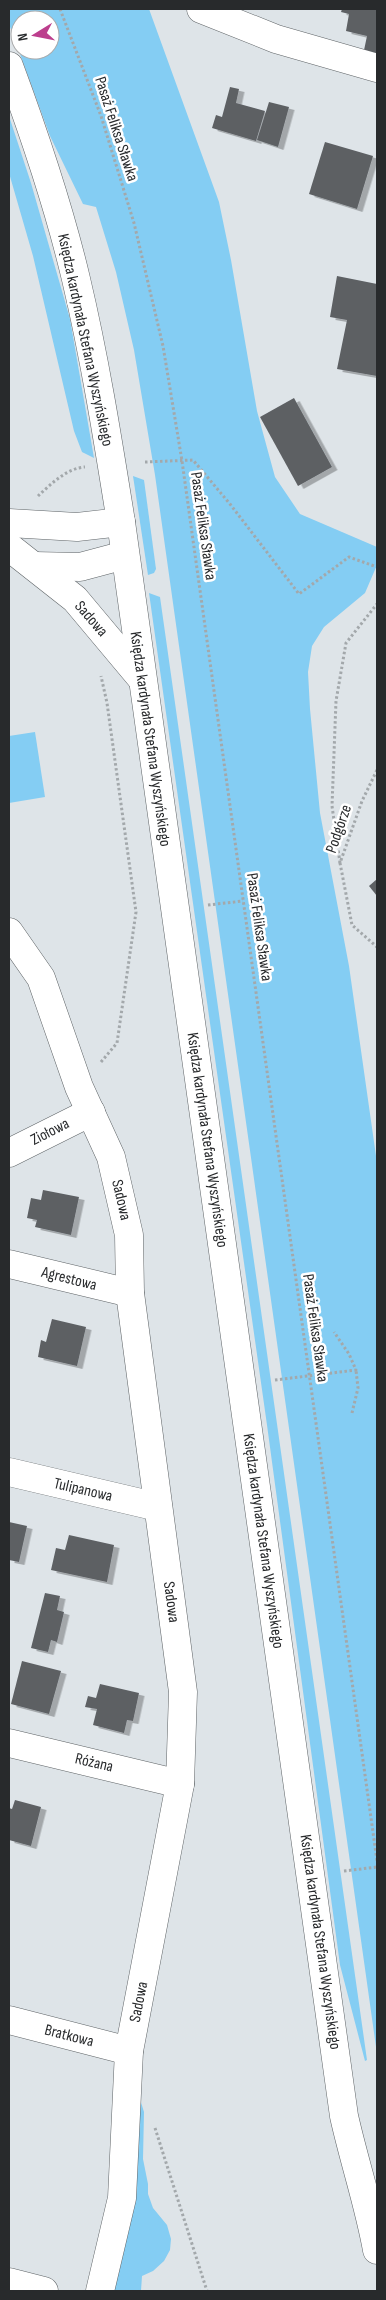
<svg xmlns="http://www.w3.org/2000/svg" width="386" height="2300" font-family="'Sofia Sans Condensed',sans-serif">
  <defs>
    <filter id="shadow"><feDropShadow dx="5.5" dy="3" stdDeviation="0" flood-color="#0004"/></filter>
  </defs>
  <rect width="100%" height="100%" fill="#dee4e8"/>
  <g fill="#84cdf3" fill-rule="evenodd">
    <path d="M9 9H149L219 202 231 260 257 411 275 477 300 514 377 547V565L365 593 324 627 312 646 308 672 310 709 320 813 349 966 377 1163V2054L155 475 134 350 116 272 96 207 83 204 50 136 9 24ZM20 20H50V50H20Z"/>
    <path d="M9 116 31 183 70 319 94 458 82 452 74 431 33 256 9 173Z"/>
    <path d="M133 476 144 480 156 569 154 573 148 575Z"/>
    <path d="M149 593 160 597 367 2060 365 2061 340 1965 267 1425Z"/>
    <path d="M35 732 45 797 9 803V736Z"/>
    <path d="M136 2086 144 2112 143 2159 148 2184V2194L153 2208 167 2225 171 2239 170 2250 164 2261 153 2271 142 2276 141 2291H111Z"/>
  </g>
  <g fill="#5d6064" filter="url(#shadow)">
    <path d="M342 9H377V58L363 55 367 36 346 31 349 14 341 12Z"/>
    <path d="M230 87 239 89 236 103 265 111 256 141 212 128 216 115 222 117Z"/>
    <path d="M269 102 289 107 278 147 257 140Z"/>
    <path d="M325 142 373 156 357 209 309 194Z"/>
    <path d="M337 276 377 284V376L337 369 347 320 330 317Z"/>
    <path d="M294 398 332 467 298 486 260 417Z"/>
    <path d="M377 879V896L369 886Z"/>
    <path d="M43 1190 79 1197 71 1235 35 1227 37 1220 27 1218 31 1198 41 1200Z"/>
    <path d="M52 1319 86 1327 77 1366 38 1357 41 1340 46 1342Z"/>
    <path d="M9 1522 27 1526 19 1562 9 1560Z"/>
    <path d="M69 1535 114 1545 107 1582 51 1570 56 1548 65 1550Z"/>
    <path d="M45 1593 60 1596 57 1610 64 1612 57 1642 51 1640 48 1652 31 1648Z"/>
    <path d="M22 1661 61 1671 49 1714 11 1704Z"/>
    <path d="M100 1684 139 1693 133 1721 127 1720 124 1733 93 1725 97 1709 85 1707 88 1696 96 1698Z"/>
    <path d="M15 1800 41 1807 31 1846 9 1840V1808L12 1809Z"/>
  </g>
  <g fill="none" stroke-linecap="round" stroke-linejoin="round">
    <defs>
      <g id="minor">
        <path d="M201 9 276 39 377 68"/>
        <path d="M9 523 77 527 121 522"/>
        <path d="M9 547 75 599 142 679"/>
        <path d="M34 566 80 567 125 555"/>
        <path d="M9 932 41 978 79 1087 111 1157 129 1235 130 1293 183 1692 180 1784 129 2051 122 2198 100 2291"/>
        <path d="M9 1153 91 1112"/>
        <path d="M9 1264 130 1293"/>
        <path d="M9 1472 158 1507"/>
        <path d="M9 1743 180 1784"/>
        <path d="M9 2020 129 2051"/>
        <path d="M9 2282 44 2291"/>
      </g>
      <path id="major" d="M9 66C35 136 59 207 76 279 95 359 108 441 121 522L344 2116C354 2161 369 2205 377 2250"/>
    </defs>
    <use href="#minor" stroke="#5f6467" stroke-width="29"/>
    <use href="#major" stroke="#5f6467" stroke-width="29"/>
    <g stroke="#a3a8ab" stroke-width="3" stroke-dasharray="2.5 2.5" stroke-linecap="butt">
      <path d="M60 9 101 116 134 223 163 346 182 461 377 1861"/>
      <path d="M145 462 193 460 230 504 299 594 349 557 377 567"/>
      <path d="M38 496C51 484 67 468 85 467"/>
      <path d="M377 770 362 801 340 863 352 925 377 947"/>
      <path d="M340 863 332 806 336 701 346 643 377 604"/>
      <path d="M208 905 243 901"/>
      <path d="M101 1062 117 1043 136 912 107 703 101 676"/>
      <path d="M275 1380 356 1370 349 1354 334 1332"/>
      <path d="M352 1413 358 1388 356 1370"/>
      <path d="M344 1871 377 1867"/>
      <path d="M155 2128 207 2291"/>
    </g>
    <use href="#minor" stroke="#fff" stroke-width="28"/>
    <use href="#major" stroke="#fff" stroke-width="28"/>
  </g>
  <g text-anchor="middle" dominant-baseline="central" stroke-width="5" stroke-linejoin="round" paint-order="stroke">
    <g font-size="16" fill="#282a2c" stroke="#fff">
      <text transform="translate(116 129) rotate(72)">Pasaż Feliksa Sławka</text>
      <text transform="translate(85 340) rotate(78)">Księdza kardynała Stefana Wyszyńskiego</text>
      <text transform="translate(203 526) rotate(82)">Pasaż Feliksa Sławka</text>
      <text transform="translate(91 619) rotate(49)">Sadowa</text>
      <text transform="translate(150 739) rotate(82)">Księdza kardynała Stefana Wyszyńskiego</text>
      <text transform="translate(339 829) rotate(-71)">Podgórze</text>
      <text transform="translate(259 927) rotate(82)">Pasaż Feliksa Sławka</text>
      <text transform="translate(50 1132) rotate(-27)">Ziołowa</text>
      <text transform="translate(207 1140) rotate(82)">Księdza kardynała Stefana Wyszyńskiego</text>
      <text transform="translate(121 1200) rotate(77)">Sadowa</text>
      <text transform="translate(69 1279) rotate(14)">Agrestowa</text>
      <text transform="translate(315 1328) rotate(82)">Pasaż Feliksa Sławka</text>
      <text transform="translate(83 1490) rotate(13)">Tulipanowa</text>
      <text transform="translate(263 1541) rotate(82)">Księdza kardynała Stefana Wyszyńskiego</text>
      <text transform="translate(171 1602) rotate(82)">Sadowa</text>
      <text transform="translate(94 1763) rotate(13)">Różana</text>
      <text transform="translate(320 1942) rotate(82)">Księdza kardynała Stefana Wyszyńskiego</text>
      <text transform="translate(139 2002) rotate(-79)">Sadowa</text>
      <text transform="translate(69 2036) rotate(14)">Bratkowa</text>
    </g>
  </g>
  <rect width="386" height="2300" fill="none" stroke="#282a2c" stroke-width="20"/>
  <g transform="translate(35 35) rotate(260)"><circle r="24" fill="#ffffff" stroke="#a9aaab"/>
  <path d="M0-4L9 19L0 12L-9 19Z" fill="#bc3e8d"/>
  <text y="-8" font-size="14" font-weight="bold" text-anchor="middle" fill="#282a2c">N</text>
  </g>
</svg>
